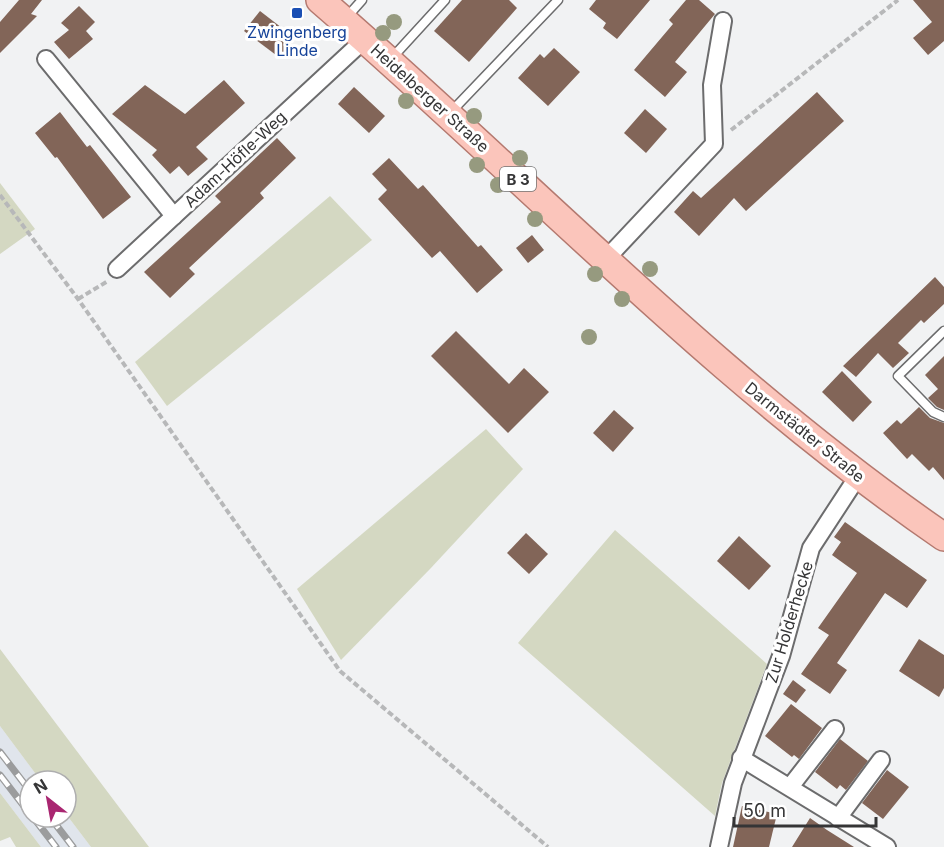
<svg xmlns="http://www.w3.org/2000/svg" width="944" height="847" font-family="Inter,sans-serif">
  <rect width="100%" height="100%" fill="#f1f2f3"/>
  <path fill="#e0e5ec" d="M0 726 41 781H30V817H66V814L91 847H41L0 793Z"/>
  <g fill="#d4d8c2">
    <path d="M0 183 35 229 0 254Z"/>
    <path d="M330 196 372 240 167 406 135 362Z"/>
    <path d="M486 429 523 469 430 569 341 660 297 589Z"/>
    <path d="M615 530 767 664 722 783 715 816 518 643Z"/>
    <path d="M0 649 149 847H91L66 814V781H41L0 726Z"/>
    <path d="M0 793 41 847H16L10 837 0 841Z"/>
  </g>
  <g fill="#826558">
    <path d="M19 0H42L31 14 37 16 0 53V22Z"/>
    <path d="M462 0H509L517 8 469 62 434 31Z"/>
    <path d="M596 0H650L617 39 603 28 606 23 589 9Z"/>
    <path d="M686 0H699L715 14 675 62 687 72 665 97 634 70 673 24 669 20Z"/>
    <path d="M913 0H944V41L928 55 913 38 932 22Z"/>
    <path d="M79 6 95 22 86 31 93 39 69 59 54 42 69 30 61 23Z"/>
    <path d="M260 11 295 38 280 58 244 31Z"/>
    <path d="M554 48 580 72 548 106 518 78 540 54 544 58Z"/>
    <path d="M224 80 245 103 196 147 208 159 188 176 179 166 170 174 152 155 157 150 112 114 145 85 185 114Z"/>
    <path d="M354 87 385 116 369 133 338 104Z"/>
    <path d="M817 92 844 121 746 211 734 198 699 236 674 212 693 191 701 198Z"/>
    <path d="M645 109 667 129 646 153 624 133Z"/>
    <path d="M60 112 87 147 90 145 131 197 103 219 57 157 55 158 35 133Z"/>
    <path d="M277 138 296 158 260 193 264 198 189 268 195 274 170 298 144 272 221 202 215 196Z"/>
    <path d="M389 158 418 189 423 185 478 247 481 245 503 270 477 293 440 251 432 258 378 199 387 190 372 174Z"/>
    <path d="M532 235 544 250 528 263 516 248Z"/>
    <path d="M935 277 944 287V304L924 323 921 320 898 343 909 353 893 368 878 353 856 377 843 366Z"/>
    <path d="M456 331 509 384 524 368 549 392 508 433 431 356Z"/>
    <path d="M944 356V410L937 407 928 398 938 389 925 375Z"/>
    <path d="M842 371 872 402 853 422 822 392Z"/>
    <path d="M919 407 930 418 944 423V480L933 467 929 471 912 454 907 459 883 433 897 420 901 424Z"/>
    <path d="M614 410 634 428 613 452 593 433Z"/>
    <path d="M845 522 927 580 907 608 885 593 837 663 847 670 830 694 801 674 829 635 818 628 857 573 832 555 841 542 834 537Z"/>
    <path d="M526 533 548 554 529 574 507 553Z"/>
    <path d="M739 536 771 566 749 590 717 561Z"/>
    <path d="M919 639 944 655V688L939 697 899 671Z"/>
    <path d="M793 680 806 690 796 703 783 694Z"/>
    <path d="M791 704 822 728 799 759 794 755 792 757 765 736Z"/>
    <path d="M840 739 868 761 846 790 840 785 837 789 815 772Z"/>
    <path d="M887 770 909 787 883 819 862 803Z"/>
    <path d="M742 806 777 814 769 847H733Z"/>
    <path d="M810 818 827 830 854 847H792Z"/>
  </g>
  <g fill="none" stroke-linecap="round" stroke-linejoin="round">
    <defs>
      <g id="service">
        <path d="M346 18 362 0"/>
        <path d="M391 59 445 0"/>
        <path d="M450 113 558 0"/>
        <path d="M944 331 898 376 933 412 944 417"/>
      </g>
      <g id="minor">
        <path d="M46 59 174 216 365 39"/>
        <path d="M606 259 714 144 712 85 723 21"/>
        <path d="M117 269 174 216"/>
        <path d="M741 758 887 847"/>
        <path d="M790 787 835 729"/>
        <path d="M838 818 881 760"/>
        <path d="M719 847 733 783 781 656 811 548 858 476"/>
      </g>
      <path id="primary" d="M320 0C528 180 717 381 944 537"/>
    </defs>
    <use href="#service" stroke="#6c6c6d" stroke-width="11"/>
    <use href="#minor" stroke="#6c6c6d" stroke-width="20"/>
    <use href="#primary" stroke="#b4796f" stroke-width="30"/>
    <g stroke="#b7b8b9" stroke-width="4" stroke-dasharray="6 3" stroke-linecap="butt">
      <path d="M731 130 898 0"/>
      <path d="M0 195 78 299 340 671 548 847"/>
      <path d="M78 299 108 281"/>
    </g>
    <use href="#service" stroke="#fff" stroke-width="8"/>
    <use href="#minor" stroke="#fff" stroke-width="16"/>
    <use href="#primary" stroke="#fbc5bb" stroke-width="27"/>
    <defs>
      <g id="rail">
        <path d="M0 752 30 791"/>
        <path d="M0 775 30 814"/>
        <path d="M33 817 56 847"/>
        <path d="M50 817 73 847"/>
      </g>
    </defs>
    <use href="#rail" stroke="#9b9c9d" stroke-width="7"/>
    <use href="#rail" stroke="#fff" stroke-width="4.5" stroke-dasharray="14" stroke-linecap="butt"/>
  </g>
  <g fill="#969a7f">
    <circle cx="394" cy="22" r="8"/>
    <circle cx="383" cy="33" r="8"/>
    <circle cx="406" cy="101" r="8"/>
    <circle cx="474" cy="116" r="8"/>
    <circle cx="520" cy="158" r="8"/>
    <circle cx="477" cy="165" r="8"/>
    <circle cx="498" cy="185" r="8"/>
    <circle cx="535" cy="219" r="8"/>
    <circle cx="650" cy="269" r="8"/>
    <circle cx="595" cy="274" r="8"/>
    <circle cx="622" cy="299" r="8"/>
    <circle cx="589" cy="337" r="8"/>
  </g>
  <rect fill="#1a4fb4" stroke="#fff" stroke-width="2" x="291" y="7" width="12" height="12" rx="3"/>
  <g text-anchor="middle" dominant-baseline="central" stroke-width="6" stroke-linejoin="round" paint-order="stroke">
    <rect fill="#fff" stroke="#727272" stroke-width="1.5" x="500" y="167" width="36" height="24" rx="4.5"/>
    <g font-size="15" font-weight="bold" fill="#353536">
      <text x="518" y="179">B 3</text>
    </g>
    <g font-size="16" fill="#164399" stroke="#fff">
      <text x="297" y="32">Zwingenberg<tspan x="297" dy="18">Linde</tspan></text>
    </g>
    <g font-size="16" fill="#353536" stroke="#fff">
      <text transform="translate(430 98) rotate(42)">Heidelberger Straße</text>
      <text transform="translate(235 159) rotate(-43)">Adam-Höfle-Weg</text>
      <text transform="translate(805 432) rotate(39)">Darmstädter Straße</text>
      <text transform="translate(789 622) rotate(-73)">Zur Holderhecke</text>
    </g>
  </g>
  <g transform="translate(48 799) rotate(329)"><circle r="28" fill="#ffffff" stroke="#aeaeaf" stroke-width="1.5"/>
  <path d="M0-4.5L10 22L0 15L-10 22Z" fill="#a92671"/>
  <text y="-9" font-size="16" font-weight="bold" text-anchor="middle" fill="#353536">N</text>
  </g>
  <path d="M734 817v9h142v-9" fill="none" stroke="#353536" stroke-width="3"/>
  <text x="743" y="817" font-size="18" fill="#353536" stroke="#ffffff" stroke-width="4.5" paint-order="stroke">50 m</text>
</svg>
